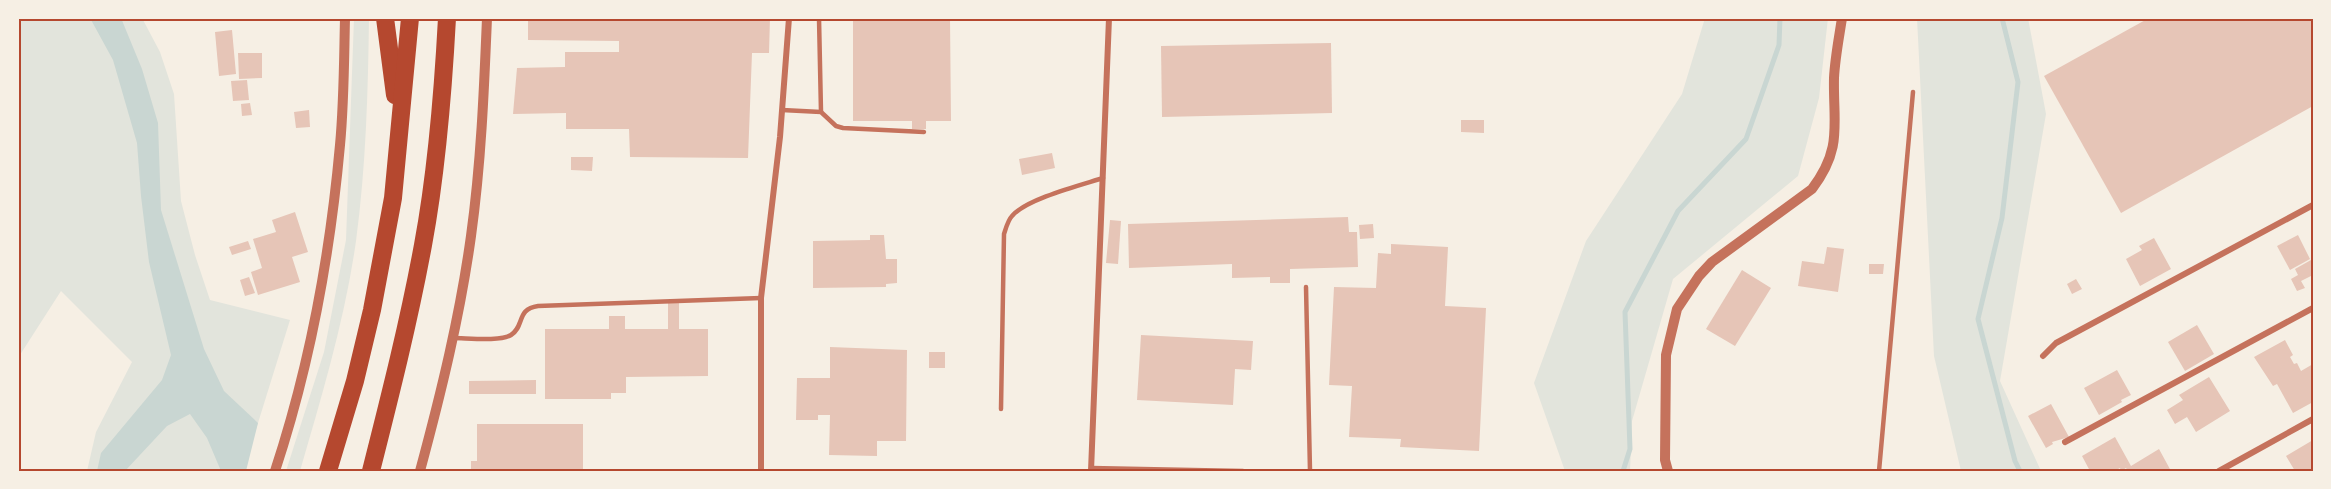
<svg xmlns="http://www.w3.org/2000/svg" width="2331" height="489" font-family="'Open Sans',sans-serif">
  <rect width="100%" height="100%" fill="#f6efe4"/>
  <g fill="#e2e4dc">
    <path d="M18 18H142L160 52 174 94 181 201 195 255 210 300 290 320 243 471H87L96 432 132 362 61 291 18 358Z"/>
    <path d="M354 18H369C368 92 366 167 356 241 345 319 322 395 300 471H286L324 352 346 240Z"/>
    <path d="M1705 18H1828L1819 98 1798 176 1673 279 1632 421 1630 471H1565L1534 383 1586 241 1682 94Z"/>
    <path d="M1917 18H2028L2046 114 2000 381 2041 471H1961L1934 356Z"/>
  </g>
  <path fill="#c9d6d2" d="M90 18H121L142 69 158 123 161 210 204 349 224 391 258 423 246 471H221L207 438 190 414 167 426 125 471H97L101 453 162 380 171 355 149 262 141 196 137 143 113 60Z"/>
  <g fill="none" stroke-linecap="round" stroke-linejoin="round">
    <g stroke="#c9d6d2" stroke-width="5">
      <path d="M2002 18 2018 82 2002 218 1978 319 2015 461 2020 471"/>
      <path d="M1623 471 1630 449 1625 312 1678 211 1746 139 1779 45 1780 18"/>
    </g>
  </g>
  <g fill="#e6c5b7">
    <path d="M528 18H770L769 53H752L748 158 630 157 629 129H566V113L513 114 517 68 565 67V52H619V41L528 40Z"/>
    <path d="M853 18H950L951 121H926V129H912V121H853Z"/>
    <path d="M2149 18H2313V106L2121 213 2044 76Z"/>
    <path d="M232 30 236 74 219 76 215 32Z"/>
    <path d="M1331 43 1332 113 1162 117 1161 46Z"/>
    <path d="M238 53H262V78L239 79Z"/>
    <path d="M247 80 249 100 233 101 231 81Z"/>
    <path d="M250 103 252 115 242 116 241 104Z"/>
    <path d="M309 110 310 127 296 128 294 112Z"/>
    <path d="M1461 120H1484V133L1461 132Z"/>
    <path d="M1052 153 1055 168 1022 175 1019 159Z"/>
    <path d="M571 157H593L592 171 571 170Z"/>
    <path d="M295 212 308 252 292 257 300 282 258 295 251 272 262 268 253 239 276 232 272 220Z"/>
    <path d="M1348 217 1349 232H1357L1358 267 1290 269V283H1270V277L1232 278V264L1129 268 1128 224Z"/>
    <path d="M1110 220 1121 221 1118 264 1106 263Z"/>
    <path d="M1373 224 1374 238 1360 239 1359 225Z"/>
    <path d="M870 235H884L886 259H897V283L886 284V287L813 288V241L870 240Z"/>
    <path d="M2298 235 2310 259 2290 270 2277 246Z"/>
    <path d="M2154 238 2171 269 2140 286 2126 259 2142 250 2139 246Z"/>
    <path d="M248 241 251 249 232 255 229 247Z"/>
    <path d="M1391 244 1448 247 1445 306 1486 308 1479 451 1400 447 1401 439 1349 437 1352 386 1329 385 1334 287 1376 288 1378 253 1391 254Z"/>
    <path d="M1827 247 1844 249 1838 292 1798 286 1802 261 1824 264Z"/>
    <path d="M2311 260 2313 275 2301 281 2305 288 2297 291 2291 279 2298 275 2295 269Z"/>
    <path d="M1869 264H1884L1883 274H1869Z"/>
    <path d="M1742 270 1771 288 1735 346 1706 329Z"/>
    <path d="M249 277 255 293 245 296 240 280Z"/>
    <path d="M2076 279 2082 289 2072 294 2067 284Z"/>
    <path d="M668 302H679V329H708V376L626 377V393H611V399H545V329H609V316H625V329H668Z"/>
    <path d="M2197 325 2214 354 2185 371 2168 342Z"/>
    <path d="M1141 335 1253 341 1251 370 1235 369 1233 405 1137 400Z"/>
    <path d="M2285 340 2293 355 2290 357 2294 364 2297 363 2301 371 2313 364V402L2293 413 2277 384 2273 386 2254 357Z"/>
    <path d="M830 347 907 350 906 441H877V456L829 455 830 415H818V420H796L797 378H830Z"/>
    <rect x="929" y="352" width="16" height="16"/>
    <path d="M2117 370 2131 395 2121 400 2122 402 2099 415 2084 388Z"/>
    <path d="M2209 377 2230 411 2196 432 2187 417 2175 424 2167 410 2183 400 2179 395Z"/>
    <path d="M536 380V394H469V381Z"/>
    <path d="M2051 404 2069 437 2052 442 2053 444 2046 448 2028 416Z"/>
    <path d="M477 424H583V471H471V461H477Z"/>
    <path d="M2115 437 2131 466 2159 449 2171 471H2128L2126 468 2121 471 2120 468 2114 471H2096L2095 469 2090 471 2082 456Z"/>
    <path d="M2313 440V471H2295L2286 456Z"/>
  </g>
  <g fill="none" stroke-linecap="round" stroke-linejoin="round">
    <g stroke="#c5725c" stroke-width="4.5">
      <path d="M819 18 821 112"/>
      <path d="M782 110 821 112 836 126 843 128 924 132"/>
      <path d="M1306 287 1310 471"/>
      <path d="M453 338C467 338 500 342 511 335 525 326 516 309 538 306L761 298"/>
      <path d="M1001 409 1004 234C1006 228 1008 220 1012 216 1026 199 1081 185 1103 178"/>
      <path d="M1091 468 1243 471"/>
      <path d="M1879 471 1913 92"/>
    </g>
    <g stroke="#c5725c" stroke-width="6">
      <path d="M2043 356 2056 343 2313 205"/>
      <path d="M2065 442 2313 308"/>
      <path d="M761 471V298L780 137 789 18"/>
      <path d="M1091 471 1109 18"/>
      <path d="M2219 471 2313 419"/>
    </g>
    <g stroke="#c5725c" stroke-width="10">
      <path d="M275 471C310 365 330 256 340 145 344 103 344 60 345 18"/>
      <path d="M420 471C441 393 460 316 471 236 481 164 484 91 487 18"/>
      <path d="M1668 471 1665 460 1666 355 1677 309 1699 276 1712 262 1812 189C1843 148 1833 125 1834 78 1835 58 1839 38 1842 18"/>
    </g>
    <g stroke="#b5482f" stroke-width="18">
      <path d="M385 18 395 95"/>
      <path d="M328 471 355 381 372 310 393 198 410 18"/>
      <path d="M371 471C390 396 409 321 423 245 437 170 443 93 447 18"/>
    </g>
  </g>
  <rect width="2331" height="489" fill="none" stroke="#f6efe4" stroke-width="39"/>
  <rect x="20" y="20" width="2292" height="450" fill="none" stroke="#b5482f" stroke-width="2"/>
</svg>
